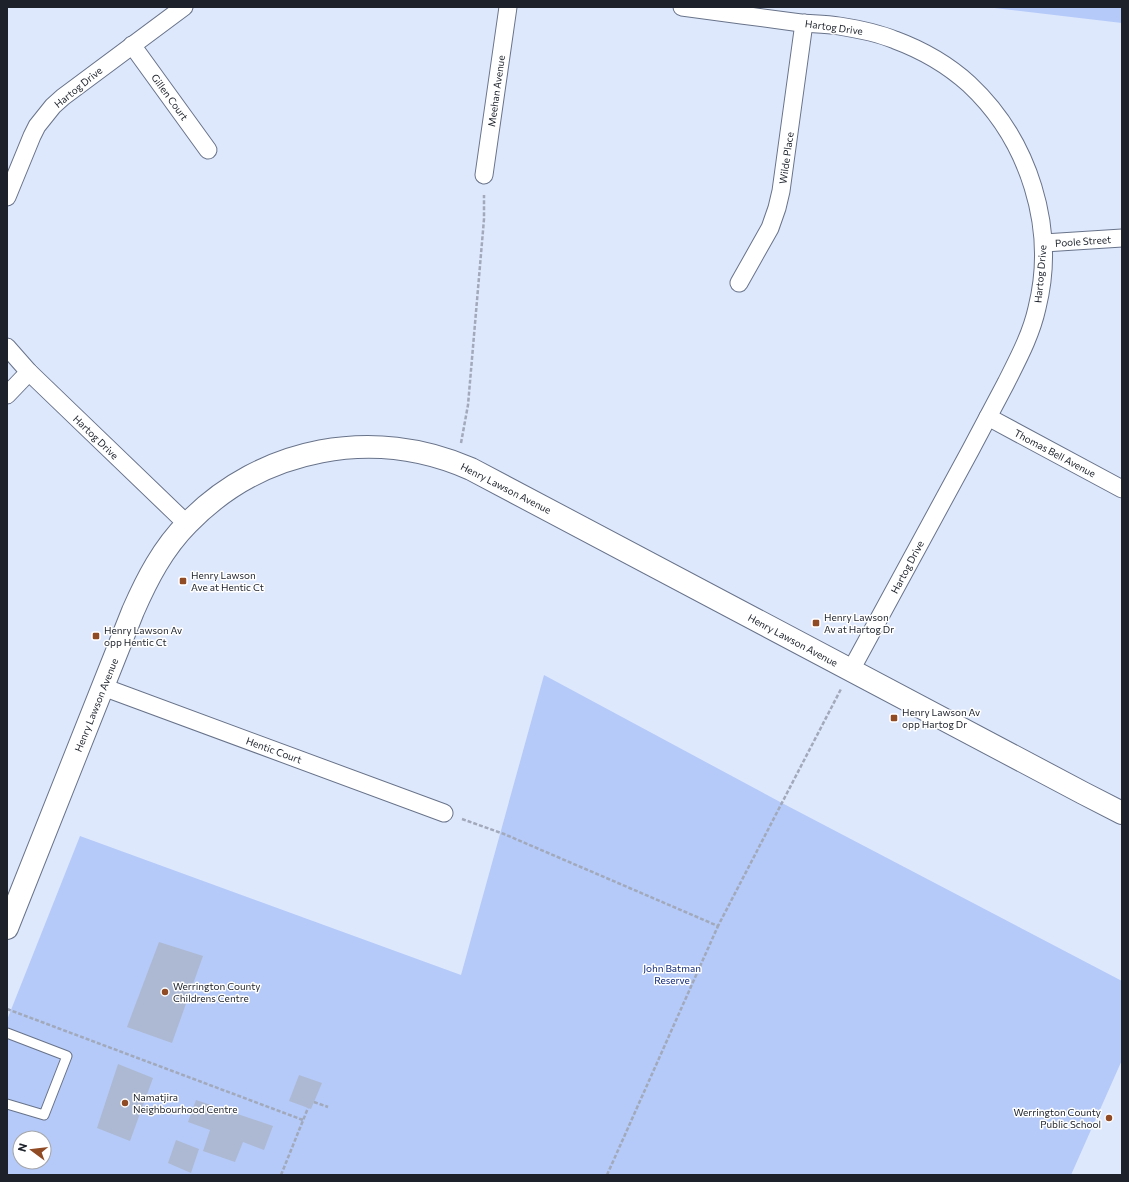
<svg xmlns="http://www.w3.org/2000/svg" width="1129" height="1182" font-family="Commissioner,sans-serif">
  <rect width="100%" height="100%" fill="#dee8fd"/>
  <g fill="#b5caf9" fill-rule="evenodd">
    <path d="M986 7H1122V23Z"/>
    <path d="M544 675 782 803 1122 981V1060L1071 1175H7V1020L80 836 461 975ZM20 1138H44V1162H20Z"/>
  </g>
  <g fill="#adb9d2">
    <path d="M159 942 203 956 172 1043 127 1027Z"/>
    <path d="M118 1064 153 1078 130 1141 97 1128Z"/>
    <path d="M299 1075 322 1083 311 1109 289 1101Z"/>
    <path d="M196 1100 273 1126 264 1150 243 1142 235 1162 203 1151 210 1130 188 1122Z"/>
    <path d="M176 1140 199 1149 191 1173 168 1163Z"/>
  </g>
  <g fill="none" stroke-linecap="round" stroke-linejoin="round">
    <defs>
      <path id="lane" d="M7 1033 67 1056 44 1115 7 1104"/>
      <g id="street">
        <path d="M682 7C722 12 761 18 801 23 814 24 827 24 839 26 858 29 878 33 895 40 922 50 948 65 969 84 1029 140 1057 228 1037 308 1031 335 1018 359 1006 383 994 406 982 428 970 451 930 524 890 597 851 670"/>
        <path d="M132 45 208 150"/>
        <path d="M484 175 508 7"/>
        <path d="M7 197 32 136 37 126 53 106 63 97 184 7"/>
        <path d="M1044 243 1122 238"/>
        <path d="M739 283 770 228 777 208 781 191 804 23"/>
        <path d="M7 347 29 372 187 524"/>
        <path d="M7 395 29 372"/>
        <path d="M988 417 1122 489"/>
        <path d="M103 687 444 813"/>
      </g>
      <path id="secondary" d="M7 928 133 611C147 579 163 548 188 523 262 447 374 426 471 469L1083 793 1122 813"/>
    </defs>
    <use href="#lane" stroke="#68738a" stroke-width="11"/>
    <use href="#street" stroke="#68738a" stroke-width="19"/>
    <use href="#secondary" stroke="#68738a" stroke-width="24"/>
    <g stroke="#a1a9ba" stroke-width="2.5" stroke-dasharray="4 2" stroke-linecap="butt">
      <path d="M461 443 468 405 484 219V195"/>
      <path d="M462 819 504 834 718 926 841 689"/>
      <path d="M7 1009 303 1120"/>
      <path d="M314 1102 328 1107"/>
      <path d="M281 1175 308 1108"/>
      <path d="M607 1175 718 926"/>
    </g>
    <use href="#lane" stroke="#fff" stroke-width="9"/>
    <use href="#street" stroke="#fff" stroke-width="17"/>
    <use href="#secondary" stroke="#fff" stroke-width="22"/>
  </g>
  <g fill="#904a24" stroke="#fff" stroke-width="1.5">
    <rect x="179" y="577" width="8" height="8" rx="2"/>
    <rect x="812" y="619" width="8" height="8" rx="2"/>
    <rect x="92" y="632" width="8" height="8" rx="2"/>
    <rect x="890" y="714" width="8" height="8" rx="2"/>
    <circle cx="165" cy="992" r="4"/>
    <circle cx="125" cy="1103" r="4"/>
    <circle cx="1109" cy="1118" r="4"/>
  </g>
  <g text-anchor="middle" dominant-baseline="central" stroke-width="3" stroke-linejoin="round" paint-order="stroke">
    <g font-size="10" fill="#1c212a" stroke="#fff">
      <text transform="translate(834 27) rotate(8)">Hartog Drive</text>
      <text transform="translate(78 87) rotate(-39)">Hartog Drive</text>
      <text transform="translate(496 91) rotate(-82)">Meehan Avenue</text>
      <text transform="translate(170 97) rotate(54)">Gillen Court</text>
      <text transform="translate(786 158) rotate(-82)">Wilde Place</text>
      <text transform="translate(1083 241) rotate(-4)">Poole Street</text>
      <text transform="translate(1040 274) rotate(-85)">Hartog Drive</text>
      <text transform="translate(96 437) rotate(44)">Hartog Drive</text>
      <text transform="translate(1055 453) rotate(28)">Thomas Bell Avenue</text>
      <text transform="translate(506 488) rotate(27)">Henry Lawson Avenue</text>
      <text transform="translate(907 567) rotate(-62)">Hartog Drive</text>
      <text transform="translate(793 640) rotate(28)">Henry Lawson Avenue</text>
      <text transform="translate(96 705) rotate(-68)">Henry Lawson Avenue</text>
      <text transform="translate(274 750) rotate(20)">Hentic Court</text>
    </g>
    <g font-size="10" fill="#1c212a" stroke="#fff" text-anchor="start">
      <text x="191" y="575">Henry Lawson<tspan x="191" dy="12">Ave at Hentic Ct</tspan></text>
      <text x="824" y="617">Henry Lawson<tspan x="824" dy="12">Av at Hartog Dr</tspan></text>
      <text x="104" y="630">Henry Lawson Av<tspan x="104" dy="12">opp Hentic Ct</tspan></text>
      <text x="902" y="712">Henry Lawson Av<tspan x="902" dy="12">opp Hartog Dr</tspan></text>
      <text x="173" y="986">Werrington County<tspan x="173" dy="12">Childrens Centre</tspan></text>
      <text x="133" y="1097">Namatjira<tspan x="133" dy="12">Neighbourhood Centre</tspan></text>
      <text x="1101" y="1112" text-anchor="end">Werrington County<tspan x="1101" dy="12">Public School</tspan></text>
    </g>
    <g font-size="10" fill="#102979" stroke="#fff">
      <text x="672" y="968">John Batman<tspan x="672" dy="12">Reserve</tspan></text>
    </g>
  </g>
  <rect width="1129" height="1182" fill="none" stroke="#1c212a" stroke-width="16"/>
  <g transform="translate(32 1150) rotate(285)"><circle r="19" fill="#ffffff" stroke="#a4a6aa"/>
  <path d="M0-3L7 15L0 10L-7 15Z" fill="#904a24"/>
  <text y="-6" font-size="11" font-weight="bold" text-anchor="middle" fill="#1c212a">N</text>
  </g>
</svg>
